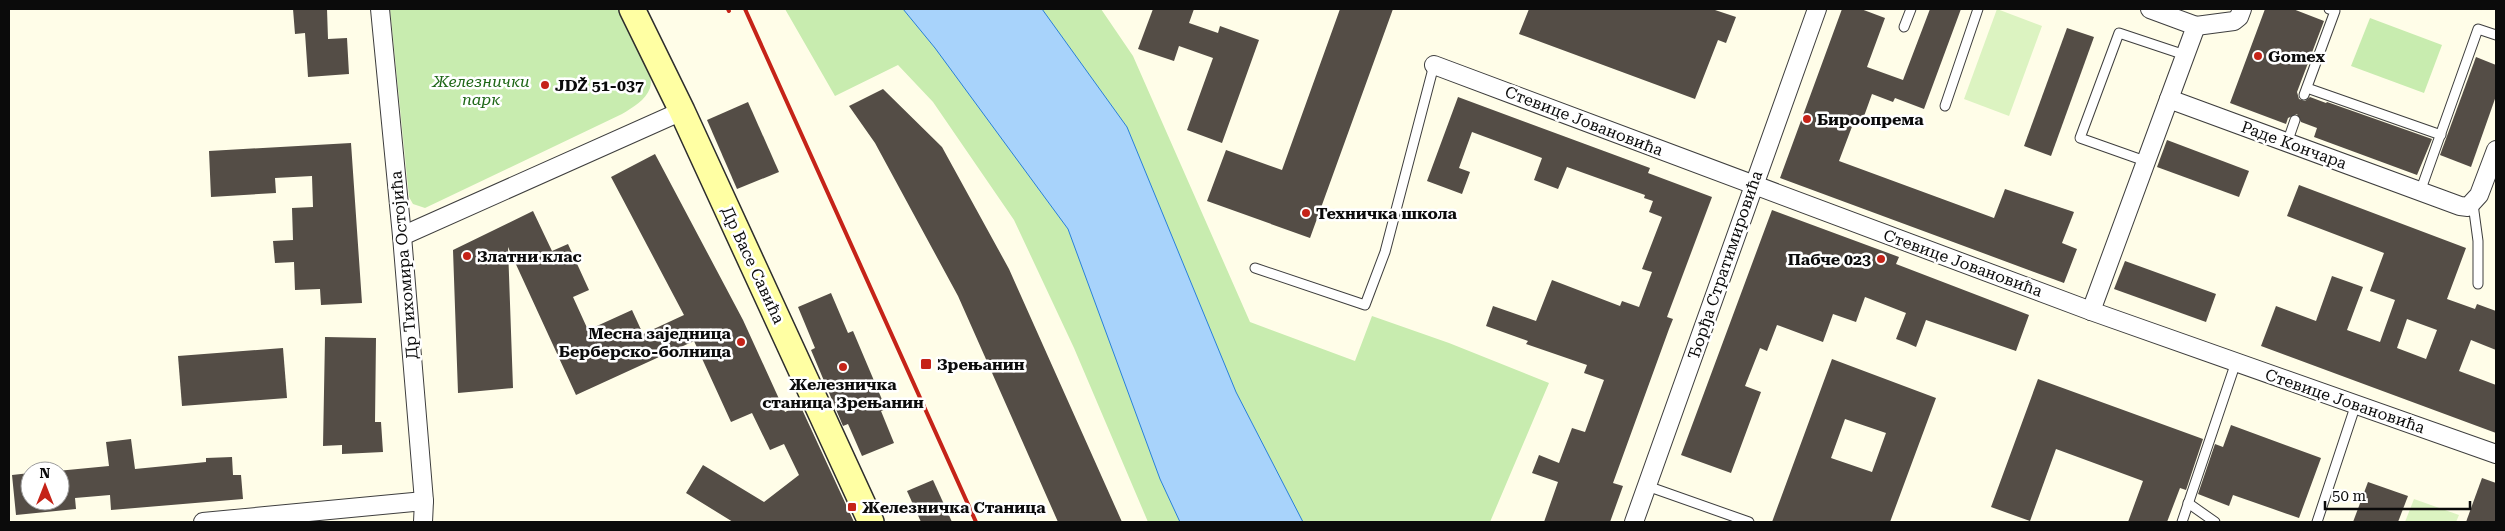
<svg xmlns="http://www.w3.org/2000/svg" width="2505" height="531" font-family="'Roboto Serif',serif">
  <rect width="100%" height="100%" fill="#fffde8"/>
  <g fill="#c8ecaf">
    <path d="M390 9H619C628 26 656 70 650 88 646 100 632 108 622 114L425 208 413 204 409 197Z"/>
    <path d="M785 9H1101L1133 56 1250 322 1355 361 1372 316 1449 343 1549 383 1490 522H1148L1074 348 1014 220 933 102 898 65 835 96Z"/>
    <path d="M2370 18 2442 45 2424 93 2351 66Z"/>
  </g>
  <g fill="#dcf3c1">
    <path d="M1997 9 2042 26 2009 116 1964 99Z"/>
    <path d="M2414 499 2459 515 2456 522H2405Z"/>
  </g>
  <path fill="#a8d3fb" stroke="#287fd9" d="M903 9H1042L1127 127 1236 392 1303 522H1180L1160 479 1068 229 935 48Z"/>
  <g fill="#544d46" fill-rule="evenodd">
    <path d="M293 9H327L328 39 347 38 349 74 308 77 305 33 295 34Z"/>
    <path d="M1153 9H1194L1189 23 1218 33 1220 26 1259 40 1222 143 1187 130 1213 58 1179 46 1174 61 1138 49Z"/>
    <path d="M1340 9H1393L1310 238 1207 201 1226 150 1282 170Z"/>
    <path d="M1529 9H1712L1736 17 1726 43 1718 40 1695 99 1519 34Z"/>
    <path d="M1842 9H1861L1885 18 1867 67 1903 80 1930 9H1961L1924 109 1895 98 1893 102 1872 94 1863 119 1856 116 1839 161 1994 218 2005 189 2074 212 2062 243 2077 249 2064 283 1780 178Z"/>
    <path d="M2265 9H2293L2324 21 2297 92 2299 99 2305 101 2310 97 2326 103 2327 102 2432 139 2417 175 2314 137 2317 128 2301 122 2297 114 2288 118 2286 124 2230 103Z"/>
    <path d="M2067 28 2094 37 2051 156 2024 146Z"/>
    <path d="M2476 57 2496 65V96L2471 167 2440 155Z"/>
    <path d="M883 89 942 147 1009 269 1122 522H1058L958 296 875 143 849 106Z"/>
    <path d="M1458 97 1650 168 1648 173 1712 197 1667 317 1673 319 1669 329 1613 483 1623 486 1610 522H1544L1558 482 1532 473 1539 455 1559 463 1572 428 1585 432 1604 380 1584 373 1587 365 1526 344 1528 341 1486 326 1493 306 1536 321 1552 280 1620 306 1622 301 1639 307 1652 272 1642 269 1662 217 1649 212 1653 201 1644 198 1645 195 1567 167 1558 189 1534 180 1542 158 1472 132 1459 168 1470 172 1462 194 1427 181Z"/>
    <path d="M748 102 779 172 737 189 707 120Z"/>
    <path d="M2167 140 2249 171 2239 197 2157 167Z"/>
    <path d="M351 143 362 303 321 305 320 289 295 290 294 262 275 263 273 241 293 240 292 208 313 207 312 176 275 178 276 193 211 197 209 151Z"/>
    <path d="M655 154 743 320 785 412 800 405 854 522H733L686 493 703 465 764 502 799 475 784 444 770 450 752 413 731 422 694 341 576 395 508 247 513 388 458 393 453 250 533 211 552 251 568 244 589 290 573 297 588 330 632 310 643 334 684 315 611 177Z"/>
    <path d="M2299 185 2466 248 2447 299 2475 309 2477 304 2496 311V350L2471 340 2459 371 2496 385V433L2261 346 2276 306 2316 321 2332 276 2363 287 2347 330 2380 342 2395 300 2370 291 2384 253 2287 216ZM2407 319 2437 330 2426 359 2397 348Z"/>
    <path d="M1772 210 1899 257 1896 264 2029 315 2016 351 1926 320 1916 347 1907 343 1896 339 1906 313 1865 297 1856 322 1833 314 1823 342 1777 325 1767 351 1760 348 1745 386 1761 392 1731 473 1681 455Z"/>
    <path d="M2125 261 2216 294 2206 322 2114 289Z"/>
    <path d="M831 293 848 333 853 331 886 409 881 411 894 443 862 456 848 424 843 426 811 350 815 348 798 307Z"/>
    <path d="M325 337 376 338 375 422H381L383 452 342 454V445L323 446Z"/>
    <path d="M283 348 287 398 182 406 178 356Z"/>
    <path d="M1832 359 1936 398 1890 522H1772ZM1845 419 1886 433 1872 472 1831 458Z"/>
    <path d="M2038 379 2203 439 2186 490 2180 488 2167 522H2128L2143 481 2056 449 2030 521 1991 507Z"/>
    <path d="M2231 425 2321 458 2299 518 2233 495 2229 506 2198 494 2215 444 2223 447Z"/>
    <path d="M131 439 135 469 206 462V458L232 457 233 475H241L243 499 111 510 110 495 75 498 76 509 16 515 12 475 30 473V501H60V471H57L109 466 106 442Z"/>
    <path d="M2482 478 2496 483V522H2466Z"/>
    <path d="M933 480 952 522H921L907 491Z"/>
    <path d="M2368 482 2408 496 2398 522H2353Z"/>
  </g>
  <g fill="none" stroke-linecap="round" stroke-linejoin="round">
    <defs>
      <g id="lane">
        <path d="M1904 27 1911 9"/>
        <path d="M2307 88 2441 135"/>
        <path d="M2304 95 2335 11 2329 9"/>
        <path d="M1945 106 1978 9"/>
        <path d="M2287 143 2295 120"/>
        <path d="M2145 161 2080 138 2119 33 2185 55"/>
        <path d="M2420 192 2478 29 2496 35"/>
        <path d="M2473 204 2478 241V284"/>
        <path d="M1255 268 1365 305 1385 252 1434 65"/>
        <path d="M1647 486 1749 522"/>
        <path d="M2188 503 2215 522"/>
        <path d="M2182 522 2236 362"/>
        <path d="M2317 522 2356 404"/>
      </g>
      <g id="street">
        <path d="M380 9 402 236 424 501 423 522"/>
        <path d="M2150 9 2196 26 2169 99"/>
        <path d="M2196 26 2234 21 2239 17 2242 9"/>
        <path d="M1434 65 2091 311 2496 454"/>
        <path d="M402 236 682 111"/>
        <path d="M2091 311 2169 99 2460 206 2468 207 2479 195 2496 150"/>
        <path d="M203 522 424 501"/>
        <path d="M1634 522 1817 9"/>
      </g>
      <path id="secondary" d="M632 9 682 111 871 522"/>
    </defs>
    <use href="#lane" stroke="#3e3e3e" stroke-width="11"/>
    <use href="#street" stroke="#3e3e3e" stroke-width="20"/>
    <use href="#secondary" stroke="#2d2d2d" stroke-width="28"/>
    <use href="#lane" stroke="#fff" stroke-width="9"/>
    <use href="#street" stroke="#fff" stroke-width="18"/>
    <use href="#secondary" stroke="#ffffa3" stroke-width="25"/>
    <g stroke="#c52318" stroke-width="4">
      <path d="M728 9 729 11"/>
      <path d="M745 9 976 522"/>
    </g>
  </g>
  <g fill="#c52318" stroke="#fff" stroke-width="2">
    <circle cx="2258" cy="56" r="5"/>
    <circle cx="545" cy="85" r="5"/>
    <circle cx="1807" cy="119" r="5"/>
    <circle cx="1306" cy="213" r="5"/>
    <circle cx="467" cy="256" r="5"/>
    <circle cx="1881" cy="259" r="5"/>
    <circle cx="741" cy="342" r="5"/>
    <rect x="920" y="358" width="12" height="12" rx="2.5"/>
    <circle cx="843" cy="367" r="5"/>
    <rect x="847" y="502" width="10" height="10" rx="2.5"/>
  </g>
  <g text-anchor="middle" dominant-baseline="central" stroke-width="5" stroke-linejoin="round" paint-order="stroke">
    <g font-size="16" font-weight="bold" fill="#0b0b0b" stroke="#fff" text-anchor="start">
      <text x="2268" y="56">Gomex</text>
      <text x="555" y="85">JDŽ 51-037</text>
      <text x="1817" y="119">Бироопрема</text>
      <text x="1316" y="213">Техничка школа</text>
      <text x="477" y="256">Златни клас</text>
      <text x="1871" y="259" text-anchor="end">Пабче 023</text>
      <text x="731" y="333" text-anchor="end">Месна заједница<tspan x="731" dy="18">Берберско-болница</tspan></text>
      <text x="937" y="364">Зрењанин</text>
      <text x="843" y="384" text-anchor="middle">Железничка<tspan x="843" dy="18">станица Зрењанин</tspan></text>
      <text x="862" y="507">Железничка Станица</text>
    </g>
    <g font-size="16" font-style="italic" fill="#1e6717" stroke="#fff">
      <text x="481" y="81">Железнички<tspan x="481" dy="18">парк</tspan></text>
    </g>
    <g font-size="16" fill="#0b0b0b" stroke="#fff">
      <text transform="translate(1584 121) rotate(21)">Стевице Јовановића</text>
      <text transform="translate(2294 145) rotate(20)">Раде Кончара</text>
      <text transform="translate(1963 263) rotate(20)">Стевице Јовановића</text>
      <text transform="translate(404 265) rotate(-95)">Др Тихомира Остојића</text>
      <text transform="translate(753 265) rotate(65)">Др Васе Савића</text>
      <text transform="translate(1725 265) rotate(-71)">Ђорђа Стратимировића</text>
      <text transform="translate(2345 401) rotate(19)">Стевице Јовановића</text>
    </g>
  </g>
  <rect width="2505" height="531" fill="none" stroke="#0b0b0b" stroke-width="20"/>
  <g transform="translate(45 486)"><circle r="24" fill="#ffffff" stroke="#9d9d9d"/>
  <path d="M0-4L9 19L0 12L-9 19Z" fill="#c52318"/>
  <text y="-8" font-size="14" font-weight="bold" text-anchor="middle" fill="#0b0b0b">N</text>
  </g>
  <path d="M2325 501v8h145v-8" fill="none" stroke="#0b0b0b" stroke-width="2.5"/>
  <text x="2332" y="501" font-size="15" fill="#0b0b0b" stroke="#ffffff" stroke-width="4" paint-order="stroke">50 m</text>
</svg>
